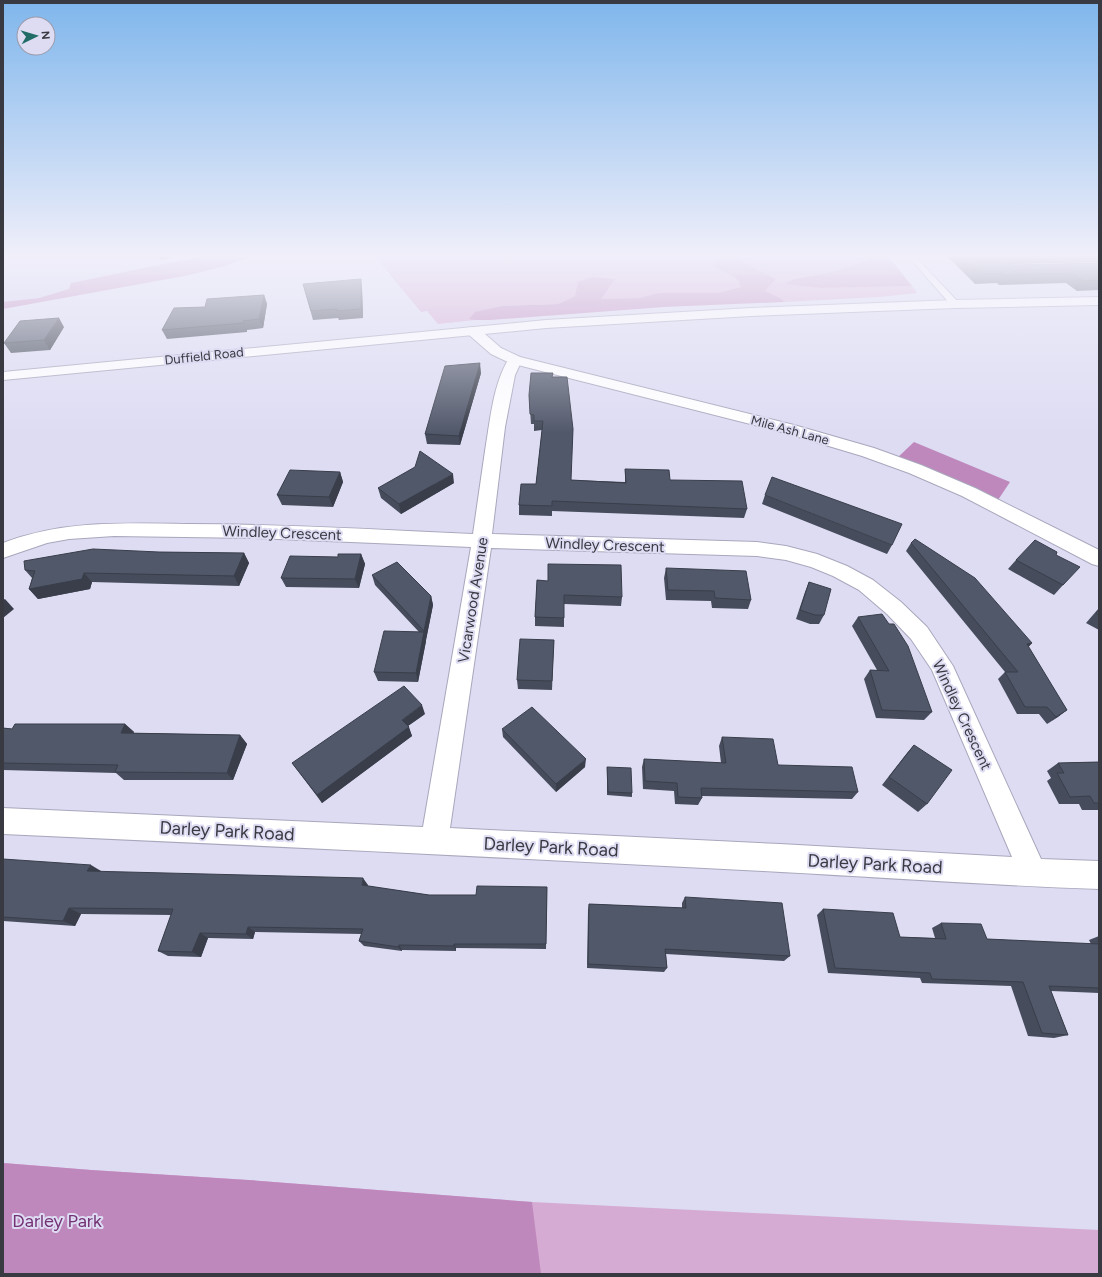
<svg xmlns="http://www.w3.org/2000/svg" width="1102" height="1277" font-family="Figtree,sans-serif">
  <rect width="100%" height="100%" fill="#dddcf3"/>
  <path fill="#d4d2f0" d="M3 254H213L71 283 69 289 39 298 3 302Z"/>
  <g fill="#d6abd3">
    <path d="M373 254H885L833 272 794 279 786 284 820 288 912 286 917 293 879 297 784 302 782 299 764 291 776 279 735 258 718 259 714 267 738 280 741 287 718 293H658L640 298 600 299 607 290 575 296 558 304 503 306 470 318 475 320 438 324 427 311 421 312Z"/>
    <path d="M3 1163 91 1170 248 1180 532 1202 1099 1230V1274H3Z"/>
  </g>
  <g fill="#bf88bc">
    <path d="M213 254H259L225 266 184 276 3 309V302L39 298 69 289 71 283Z"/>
    <path d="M886 254 912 286 820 288 785 284 794 279 833 272Z"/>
    <path d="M735 258 776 279 765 291 782 299 784 302 664 307 490 320H475L469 319 475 312 503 306 558 304 575 296 578 282 592 277 615 279 601 299 640 298 658 293H718L741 287 738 280 713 266 718 259Z"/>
    <path d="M914 442 1010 482 998 500 896 459Z"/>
    <path d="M3 1163 91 1170 248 1180 532 1202 541 1274H3Z"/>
  </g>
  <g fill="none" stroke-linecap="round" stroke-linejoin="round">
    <defs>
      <path id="service" d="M906 254H913L958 302V306H952Z"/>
      <path id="minor" d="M515 356 520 357 522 360 515 375 505 427 492 534 757 542 786 546 817 554 847 566 873 580 901 602 927 627 953 666 1041 859 1099 861V889C987 885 875 877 763 871 509 858 257 845 3 834V808L423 827 471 547 254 538 114 536 69 539 47 543 3 558V543C63 520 125 523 188 524 283 524 378 530 473 534 477 506 481 479 485 451 490 422 493 382 510 357ZM491 548 757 556 786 560 811 567 833 576 859 590 887 614 911 639 932 670 1012 857 780 844 450 828Z"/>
      <path id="tertiary" d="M473 327 478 328 501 348 520 357 794 425 874 448 921 465 975 488 1099 550V566L1092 564 962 496 909 473 862 456 782 432 510 363 491 354 468 334 466 331 468 328Z"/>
      <path id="primary" d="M1099 297V305L955 308 751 316 546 328 3 380V372L546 320 751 308 955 300Z"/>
    </defs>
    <use href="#service" stroke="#a8a7bc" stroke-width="2"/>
    <use href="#minor" stroke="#a8a7bc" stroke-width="2"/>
    <use href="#tertiary" stroke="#a8a7bc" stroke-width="2"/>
    <use href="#primary" stroke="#a8a7bc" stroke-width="2"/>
    <use href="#service" fill="#fff" fill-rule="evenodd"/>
    <use href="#minor" fill="#fff" fill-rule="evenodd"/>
    <use href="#tertiary" fill="#fff" fill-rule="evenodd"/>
    <use href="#primary" fill="#fff" fill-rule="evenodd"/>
  </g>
  <g fill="#464c5b">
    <path d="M156 254H184L161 260Z"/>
    <path d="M949 254H1099V262L1012 264 1014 265 1099 263V290L1077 291 1066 283 999 285 997 283 975 284 948 257Z"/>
    <path d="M303 284 362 288 363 318 339 320 338 318 313 320Z"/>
    <path d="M264 295 267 304 263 328 247 330V332L167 339 162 330 205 307Z"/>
    <path d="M64 327 50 350 11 353 4 343Z"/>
    <path d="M481 373 460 445 427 444 425 434Z"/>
    <path d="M553 377 571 480 625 482V469L670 480 747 509 744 518 552 511V516L519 515V505L536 484 542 430 534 431V424H531L529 395Z"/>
    <path d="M340 472 343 482 333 507 282 505 277 495Z"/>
    <path d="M454 483 401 514 381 498 378 488Z"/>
    <path d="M765 495 892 545 887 554 762 504Z"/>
    <path d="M911 543 1032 643 1028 647 1067 710 1047 724 1039 714H1017L998 679 1005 672 906 551Z"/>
    <path d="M159 552 244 553 249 563 239 586 92 582 90 589 38 599 29 589 32 578 25 570Z"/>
    <path d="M361 554 365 564 359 588 286 587 281 578 338 557Z"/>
    <path d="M1056 555 1063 585 1054 595 1008 569 1016 560Z"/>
    <path d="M666 568 751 600 748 609 712 608 711 601 666 600 664 578Z"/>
    <path d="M372 575 431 596 433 605 426 640V639V641L418 682 378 681 374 672 419 632 375 585Z"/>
    <path d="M537 580 622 597 621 606 564 604V627L535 626V617Z"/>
    <path d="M809 582 824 615 819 624H810L796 619 805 592Z"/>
    <path d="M1099 608V630L1086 623Z"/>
    <path d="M858 617 932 712 924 720 876 718 864 679 870 670H877L852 626Z"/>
    <path d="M554 640 552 690 518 689 517 680Z"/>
    <path d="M425 714 408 726 412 736 322 803 292 763Z"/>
    <path d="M125 724 134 732 133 733 240 735 247 744 233 780H124L116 773 3 770V728L12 729Z"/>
    <path d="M502 729 585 767 556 792 503 737Z"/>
    <path d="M722 737 778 765 858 792 852 799 702 796V798L698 805 675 804 674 791 643 789 642 767 644 759 721 763 719 746Z"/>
    <path d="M914 745 927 804 918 812 882 785 907 753Z"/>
    <path d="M1099 762V810H1082L1079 804H1059L1047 781 1051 778 1047 771 1058 763Z"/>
    <path d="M607 767 632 793V797L607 795Z"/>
    <path d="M3 859 101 871V872L368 885 367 886 429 895H476L547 887 546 949 456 948V951L402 950V951L364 946 359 941 362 934 255 932 253 939 208 938 201 957 168 956 158 951 171 915 81 914 75 926 3 921Z"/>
    <path d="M685 897 790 956 784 961 666 954 667 968 664 972 587 968 588 910 589 904 682 908V903Z"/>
    <path d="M823 909 900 937 935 938 932 928 941 923 987 939 1091 944 1089 940 1099 936V993L1051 991 1068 1035 1054 1038 1028 1036 1011 986 922 983 920 978 828 973 817 915Z"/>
  </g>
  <g fill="#393e4a">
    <path d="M159 254H184L161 260Z"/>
    <path d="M361 279 362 288 363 318 361 309Z"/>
    <path d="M264 295 267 304 263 328 259 319Z"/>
    <path d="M59 318 64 327 50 350 44 340Z"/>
    <path d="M480 363 481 373 460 445 459 436Z"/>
    <path d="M340 472 343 482 333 507 329 497Z"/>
    <path d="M453 474 454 483 401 514 399 504Z"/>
    <path d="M244 553 249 563 239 586 234 576Z"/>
    <path d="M361 554 365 564 359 588 355 579Z"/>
    <path d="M84 573 92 582 90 589 38 599 29 589Z"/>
    <path d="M431 596 433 605 426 640 424 631Z"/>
    <path d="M5 599 14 609 3 618V600Z"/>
    <path d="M424 632 426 641 418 682 416 673Z"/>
    <path d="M1032 643 1025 651 1027 644Z"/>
    <path d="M422 705 425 714 405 728 402 720Z"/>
    <path d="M1067 710 1058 717 1047 724 1056 717Z"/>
    <path d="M125 724 134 732 130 741 121 733Z"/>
    <path d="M409 727 412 736 322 803 317 795Z"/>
    <path d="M240 735 247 744 233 780 227 773Z"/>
    <path d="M586 759 585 767 556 792V784Z"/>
    <path d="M91 865 101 871 98 878 87 871Z"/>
    <path d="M363 878 368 885 366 891 362 885Z"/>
    <path d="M69 908 81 914 75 926 63 921Z"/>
    <path d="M248 927 255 932 253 939 246 934Z"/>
    <path d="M200 933 208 938 201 957 192 952Z"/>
    <path d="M454 944 456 948V951L454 946Z"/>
    <path d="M399 945 402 950V951L398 947Z"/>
  </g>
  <g fill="#51586a" stroke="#393e4a">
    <path d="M960 254H1035L1010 255 1007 260 1010 264 1014 265 1099 263V280L1083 281 1072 273 1004 275 1002 273 980 274Z"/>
    <path d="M361 279V309L336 311 337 309 311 311 303 284Z"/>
    <path d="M264 295 259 319 243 321 244 323 162 330 174 308 205 307 207 299Z"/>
    <path d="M59 318 44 340 4 343 20 321Z"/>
    <path d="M480 363 459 436 425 434 445 366Z"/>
    <path d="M531 373H553L552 377H567L573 429 571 480 626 483 625 469 669 470 670 480 742 481 747 509 552 501V506L519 505 521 484H536L543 421H534V415L530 414 529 395Z"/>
    <path d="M420 451 453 474 399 504 378 488 415 467Z"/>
    <path d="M290 470 340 472 329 497 277 495Z"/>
    <path d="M772 477 902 524 892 545 765 495Z"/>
    <path d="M915 539 975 578 1032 643 1027 644 1067 710 1056 717 1047 707H1025L1005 672H1018L911 543Z"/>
    <path d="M1035 540 1057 552 1056 555 1080 567 1063 585 1016 560Z"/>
    <path d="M93 549 159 552 244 553 234 576 84 573 82 579 29 589 35 571 25 570 24 561Z"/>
    <path d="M338 554H361L355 579 281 578 290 556 338 557Z"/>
    <path d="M397 562 431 596 424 631 372 575Z"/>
    <path d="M548 564 621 565 622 597 564 595V618L535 617 537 580 548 581Z"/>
    <path d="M666 568 746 571 751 600 715 598 714 591 668 590Z"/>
    <path d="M809 582 831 589 824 615H815L800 610Z"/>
    <path d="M1099 610V615L1096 613Z"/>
    <path d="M882 614 889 624H894L908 646 932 712 882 710 870 670 889 671 858 617Z"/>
    <path d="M384 631 424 632 416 673 374 672Z"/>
    <path d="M520 639 554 640 552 681 517 680Z"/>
    <path d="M404 686 422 705 402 720 409 727 317 795 292 763Z"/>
    <path d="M532 707 586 759 556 784 502 729Z"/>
    <path d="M15 724H125L121 733 240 735 227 773 115 772 118 765 3 763V728L12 729Z"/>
    <path d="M722 737 773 739 778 765 852 767 858 792 701 788 702 798 678 797 677 783 645 781 644 759 726 763Z"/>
    <path d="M914 745 952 770 927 804 889 777Z"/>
    <path d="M1099 762V803H1094L1090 796 1070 797 1057 773H1064L1058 763Z"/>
    <path d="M607 767 631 768 632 793 608 792Z"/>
    <path d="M3 859 91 865 87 871 363 878 362 885 429 895H476L477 886 547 887 546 944H454V946L399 945 398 947 359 941 363 929 248 927 246 934 200 933 192 952 158 951 173 909 69 908 63 921 3 917Z"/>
    <path d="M685 897 782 903 790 956 665 949 667 968 588 964 589 904 686 908Z"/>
    <path d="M823 909 893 913 900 937 946 939 941 923 981 924 987 939 1099 944V988L1049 986 1068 1035 1042 1033 1023 982 932 979 930 973 835 968Z"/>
  </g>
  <linearGradient id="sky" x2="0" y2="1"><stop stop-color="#7fb6ec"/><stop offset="0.59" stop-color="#f0effa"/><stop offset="1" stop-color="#f0effa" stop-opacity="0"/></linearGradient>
  <rect width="1102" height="433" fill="url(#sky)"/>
  <g text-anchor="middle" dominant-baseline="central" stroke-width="4" stroke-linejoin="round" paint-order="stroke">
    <g font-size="13" fill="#393942" stroke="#dddcf3">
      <text transform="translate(204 356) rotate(-6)">Duffield Road</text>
      <text transform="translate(790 430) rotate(15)">Mile Ash Lane</text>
    </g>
    <g font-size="15" fill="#393942" stroke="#dddcf3">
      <text transform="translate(282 533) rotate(2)">Windley Crescent</text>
      <text transform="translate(605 545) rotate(2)">Windley Crescent</text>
      <text transform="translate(473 600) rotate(-81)">Vicarwood Avenue</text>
      <text transform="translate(962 715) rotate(65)">Windley Crescent</text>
    </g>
    <g font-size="18" fill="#393942" stroke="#dddcf3">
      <text transform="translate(227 831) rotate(3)">Darley Park Road</text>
      <text transform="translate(551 847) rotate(3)">Darley Park Road</text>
      <text transform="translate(875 864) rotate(3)">Darley Park Road</text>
    </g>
    <g font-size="18" fill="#743173" stroke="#dddcf3">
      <text x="57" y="1221">Darley Park</text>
    </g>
  </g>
  <rect width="1102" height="1277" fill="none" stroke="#393942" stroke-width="8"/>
  <g transform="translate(36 36) rotate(85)"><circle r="19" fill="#dddcf3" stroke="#9b9bac"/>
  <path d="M0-3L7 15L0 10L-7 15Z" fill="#216c67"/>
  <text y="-6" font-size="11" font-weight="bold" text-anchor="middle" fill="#393942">N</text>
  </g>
</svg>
